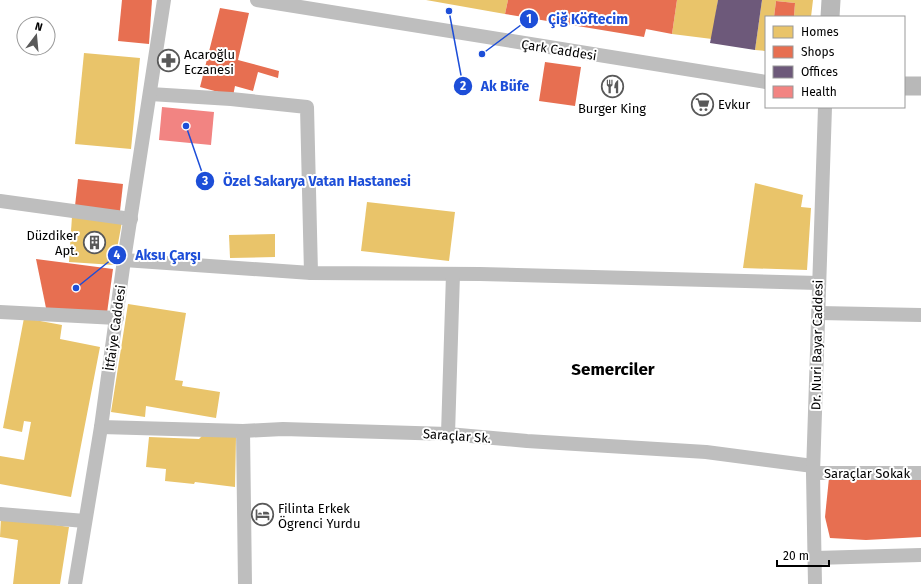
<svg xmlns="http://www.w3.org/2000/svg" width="921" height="584" font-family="'Fira Sans',sans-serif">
  <rect width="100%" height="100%" fill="#fff"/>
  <g fill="#e9c46a">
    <path d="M426 0H508L505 14Z"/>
    <path d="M677 0H718L712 39 672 34Z"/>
    <path d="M762 0H813L811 17H794L795 3 776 1 774 17H766V51L755 50Z"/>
    <path d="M84 53 140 58 131 149 75 144Z"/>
    <path d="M755 183 803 195 801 207 811 208 807 270 743 268Z"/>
    <path d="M367 202 455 212 449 261 361 251Z"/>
    <path d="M72 216 122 222 114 265 69 262Z"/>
    <path d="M275 234V257L230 258 229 235Z"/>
    <path d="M128 304 186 313 175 380 183 381 182 386 220 392 216 418 146 406 145 417 111 412Z"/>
    <path d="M24 318 62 325 60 339 100 347 71 497 0 484V456L24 460 31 422 24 421 22 432 3 428Z"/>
    <path d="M202 436 236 437 235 487 195 482 194 484 165 481 166 469 146 467 149 437 199 439Z"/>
    <path d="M1 517 69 527 60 584H13L18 540 0 537Z"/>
  </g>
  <g fill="#e76f51">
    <path d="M122 0H152L149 44 118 41Z"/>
    <path d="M508 0H677L672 34 646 29 644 37 505 14Z"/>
    <path d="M776 1 795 3 794 17H774Z"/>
    <path d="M220 8 249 13 238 60 279 71 278 78 258 72 253 91 235 86 233 96 200 87Z"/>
    <path d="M545 62 581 67 575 106 539 101Z"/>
    <path d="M78 179 123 184 120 211 75 206Z"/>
    <path d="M36 259 113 269 107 313 46 308Z"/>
    <path d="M921 477V537L866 540 830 538 825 517 829 478Z"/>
  </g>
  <path fill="#6d597a" d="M718 0H762L755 50 710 43Z"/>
  <path fill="#f28482" d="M162 107 214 112 211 145 159 140Z"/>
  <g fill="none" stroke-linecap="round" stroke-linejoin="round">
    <g stroke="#bebebe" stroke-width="14">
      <path d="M257 0 766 82"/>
      <path d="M150 94 231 99 307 107 311 273"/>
      <path d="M0 201 131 219"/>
      <path d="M124 260 311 273 480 274 818 283"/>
      <path d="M0 312 117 318"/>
      <path d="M819 313 921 315"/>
      <path d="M101 427 243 431 283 429 448 434 527 441 706 452 813 466"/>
      <path d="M243 431 245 584"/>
      <path d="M448 434 453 274"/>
      <path d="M813 473H921"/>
      <path d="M0 514 85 521"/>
      <path d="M815 558 921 555"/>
      <path d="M75 584 101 427 124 260 164 0"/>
      <path d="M815 584 813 473 825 107"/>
    </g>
    <g stroke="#b8b8b8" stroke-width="19">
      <path d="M830 17 831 0"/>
      <path d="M904 86H921"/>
    </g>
  </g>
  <defs>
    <symbol id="pharmacy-ring" viewBox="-11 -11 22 22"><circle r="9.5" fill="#fff" stroke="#595959" stroke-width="1.5"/><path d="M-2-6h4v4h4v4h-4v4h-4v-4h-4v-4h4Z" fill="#595959"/></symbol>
    <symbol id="restaurant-ring" viewBox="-11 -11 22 22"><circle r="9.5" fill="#fff" stroke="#595959" stroke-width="1.5"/><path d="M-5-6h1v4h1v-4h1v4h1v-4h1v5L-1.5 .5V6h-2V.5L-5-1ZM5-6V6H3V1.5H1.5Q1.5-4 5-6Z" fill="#595959"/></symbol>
    <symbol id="supermarket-ring" viewBox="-11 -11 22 22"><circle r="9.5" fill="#fff" stroke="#595959" stroke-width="1.5"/><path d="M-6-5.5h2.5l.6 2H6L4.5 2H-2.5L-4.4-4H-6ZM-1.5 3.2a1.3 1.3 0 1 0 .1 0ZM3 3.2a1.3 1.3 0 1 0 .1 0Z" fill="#595959"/></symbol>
    <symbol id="building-ring" viewBox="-11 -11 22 22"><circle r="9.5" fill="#fff" stroke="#595959" stroke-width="1.5"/><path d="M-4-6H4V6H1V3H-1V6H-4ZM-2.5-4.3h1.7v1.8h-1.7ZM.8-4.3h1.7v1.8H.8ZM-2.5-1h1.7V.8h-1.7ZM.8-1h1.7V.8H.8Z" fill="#595959"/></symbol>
    <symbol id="hotel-ring" viewBox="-11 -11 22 22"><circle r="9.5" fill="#fff" stroke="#595959" stroke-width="1.5"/><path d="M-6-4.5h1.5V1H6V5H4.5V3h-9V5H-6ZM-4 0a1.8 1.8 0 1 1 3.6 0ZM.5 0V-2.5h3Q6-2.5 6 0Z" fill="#595959"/></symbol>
  </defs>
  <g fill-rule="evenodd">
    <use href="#pharmacy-ring" x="156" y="48" width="25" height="25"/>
    <use href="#restaurant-ring" x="600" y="74" width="25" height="25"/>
    <use href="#supermarket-ring" x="690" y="92" width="25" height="25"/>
    <use href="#building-ring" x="82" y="230" width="25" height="25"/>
    <use href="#hotel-ring" x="250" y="502" width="25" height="25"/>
  </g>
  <g text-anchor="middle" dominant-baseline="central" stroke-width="4" stroke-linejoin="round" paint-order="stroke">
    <g font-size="13" fill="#000" stroke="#fff">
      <text transform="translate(559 50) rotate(9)">Çark Caddesi</text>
      <text transform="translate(115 328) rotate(-82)">İtfaiye Caddesi</text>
      <text transform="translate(817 345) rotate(-89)">Dr. Nuri Bayar Caddesi</text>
      <text transform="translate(457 436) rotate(4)">Saraçlar Sk.</text>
      <text x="867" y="473">Saraçlar Sokak</text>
    </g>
    <g font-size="13" fill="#000" stroke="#fff" text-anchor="start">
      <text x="184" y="54">Acaroğlu<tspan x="184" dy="15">Eczanesi</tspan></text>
      <text x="718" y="104">Evkur</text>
      <text x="612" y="108" text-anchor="middle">Burger King</text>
      <text x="78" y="235" text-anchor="end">Düzdiker<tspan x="78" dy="15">Apt.</tspan></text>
      <text x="278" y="508">Filinta Erkek<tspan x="278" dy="15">Ögrenci Yurdu</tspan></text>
    </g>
    <g font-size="17" font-weight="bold" fill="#000" stroke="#fff">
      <text x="613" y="369">Semerciler</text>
    </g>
  </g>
  <path fill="none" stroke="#1d4ed8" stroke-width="1.5" d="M482 54L529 19M449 11L463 86M186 126L205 181M76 288L117 255"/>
  <g fill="#1d4ed8" stroke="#fff" stroke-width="1.5">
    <circle cx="482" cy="54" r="4"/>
    <circle cx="449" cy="11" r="4"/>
    <circle cx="186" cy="126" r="4"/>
    <circle cx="76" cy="288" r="4"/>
    <circle cx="529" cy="19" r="10"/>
    <circle cx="463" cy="86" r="10"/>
    <circle cx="205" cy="181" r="10"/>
    <circle cx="117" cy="255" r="10"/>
  </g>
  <g font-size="12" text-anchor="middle" font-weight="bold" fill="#fff">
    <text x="529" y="23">1</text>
    <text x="463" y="90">2</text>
    <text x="205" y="185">3</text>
    <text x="117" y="259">4</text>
  </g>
  <g font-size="14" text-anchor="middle" font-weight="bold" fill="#1d4ed8" stroke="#fff" stroke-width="4" stroke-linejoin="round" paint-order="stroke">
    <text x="588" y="24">Çiğ Köftecim</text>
    <text x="505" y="91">Ak Büfe</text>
    <text x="317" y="186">Özel Sakarya Vatan Hastanesi</text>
    <text x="168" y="260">Aksu Çarşı</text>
  </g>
  <rect x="765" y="16" width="140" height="92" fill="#ffffff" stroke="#999999"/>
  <rect x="773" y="26" width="20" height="12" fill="#e9c46a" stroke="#999999"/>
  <text x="801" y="36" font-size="12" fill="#000000">Homes</text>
  <rect x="773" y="46" width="20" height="12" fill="#e76f51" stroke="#999999"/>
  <text x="801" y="56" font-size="12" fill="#000000">Shops</text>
  <rect x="773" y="66" width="20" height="12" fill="#6d597a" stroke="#999999"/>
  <text x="801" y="76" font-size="12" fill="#000000">Offices</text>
  <rect x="773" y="86" width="20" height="12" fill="#f28482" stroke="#999999"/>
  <text x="801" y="96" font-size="12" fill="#000000">Health</text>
  <g transform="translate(36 36) rotate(16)"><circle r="19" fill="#ffffff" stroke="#999999"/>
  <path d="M0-3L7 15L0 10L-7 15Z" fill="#595959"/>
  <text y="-6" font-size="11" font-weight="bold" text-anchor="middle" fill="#000000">N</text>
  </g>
  <path d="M777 560v6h52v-6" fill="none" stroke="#000000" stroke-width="2"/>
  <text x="783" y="560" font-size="12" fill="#000000" stroke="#ffffff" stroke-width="3" paint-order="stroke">20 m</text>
</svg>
